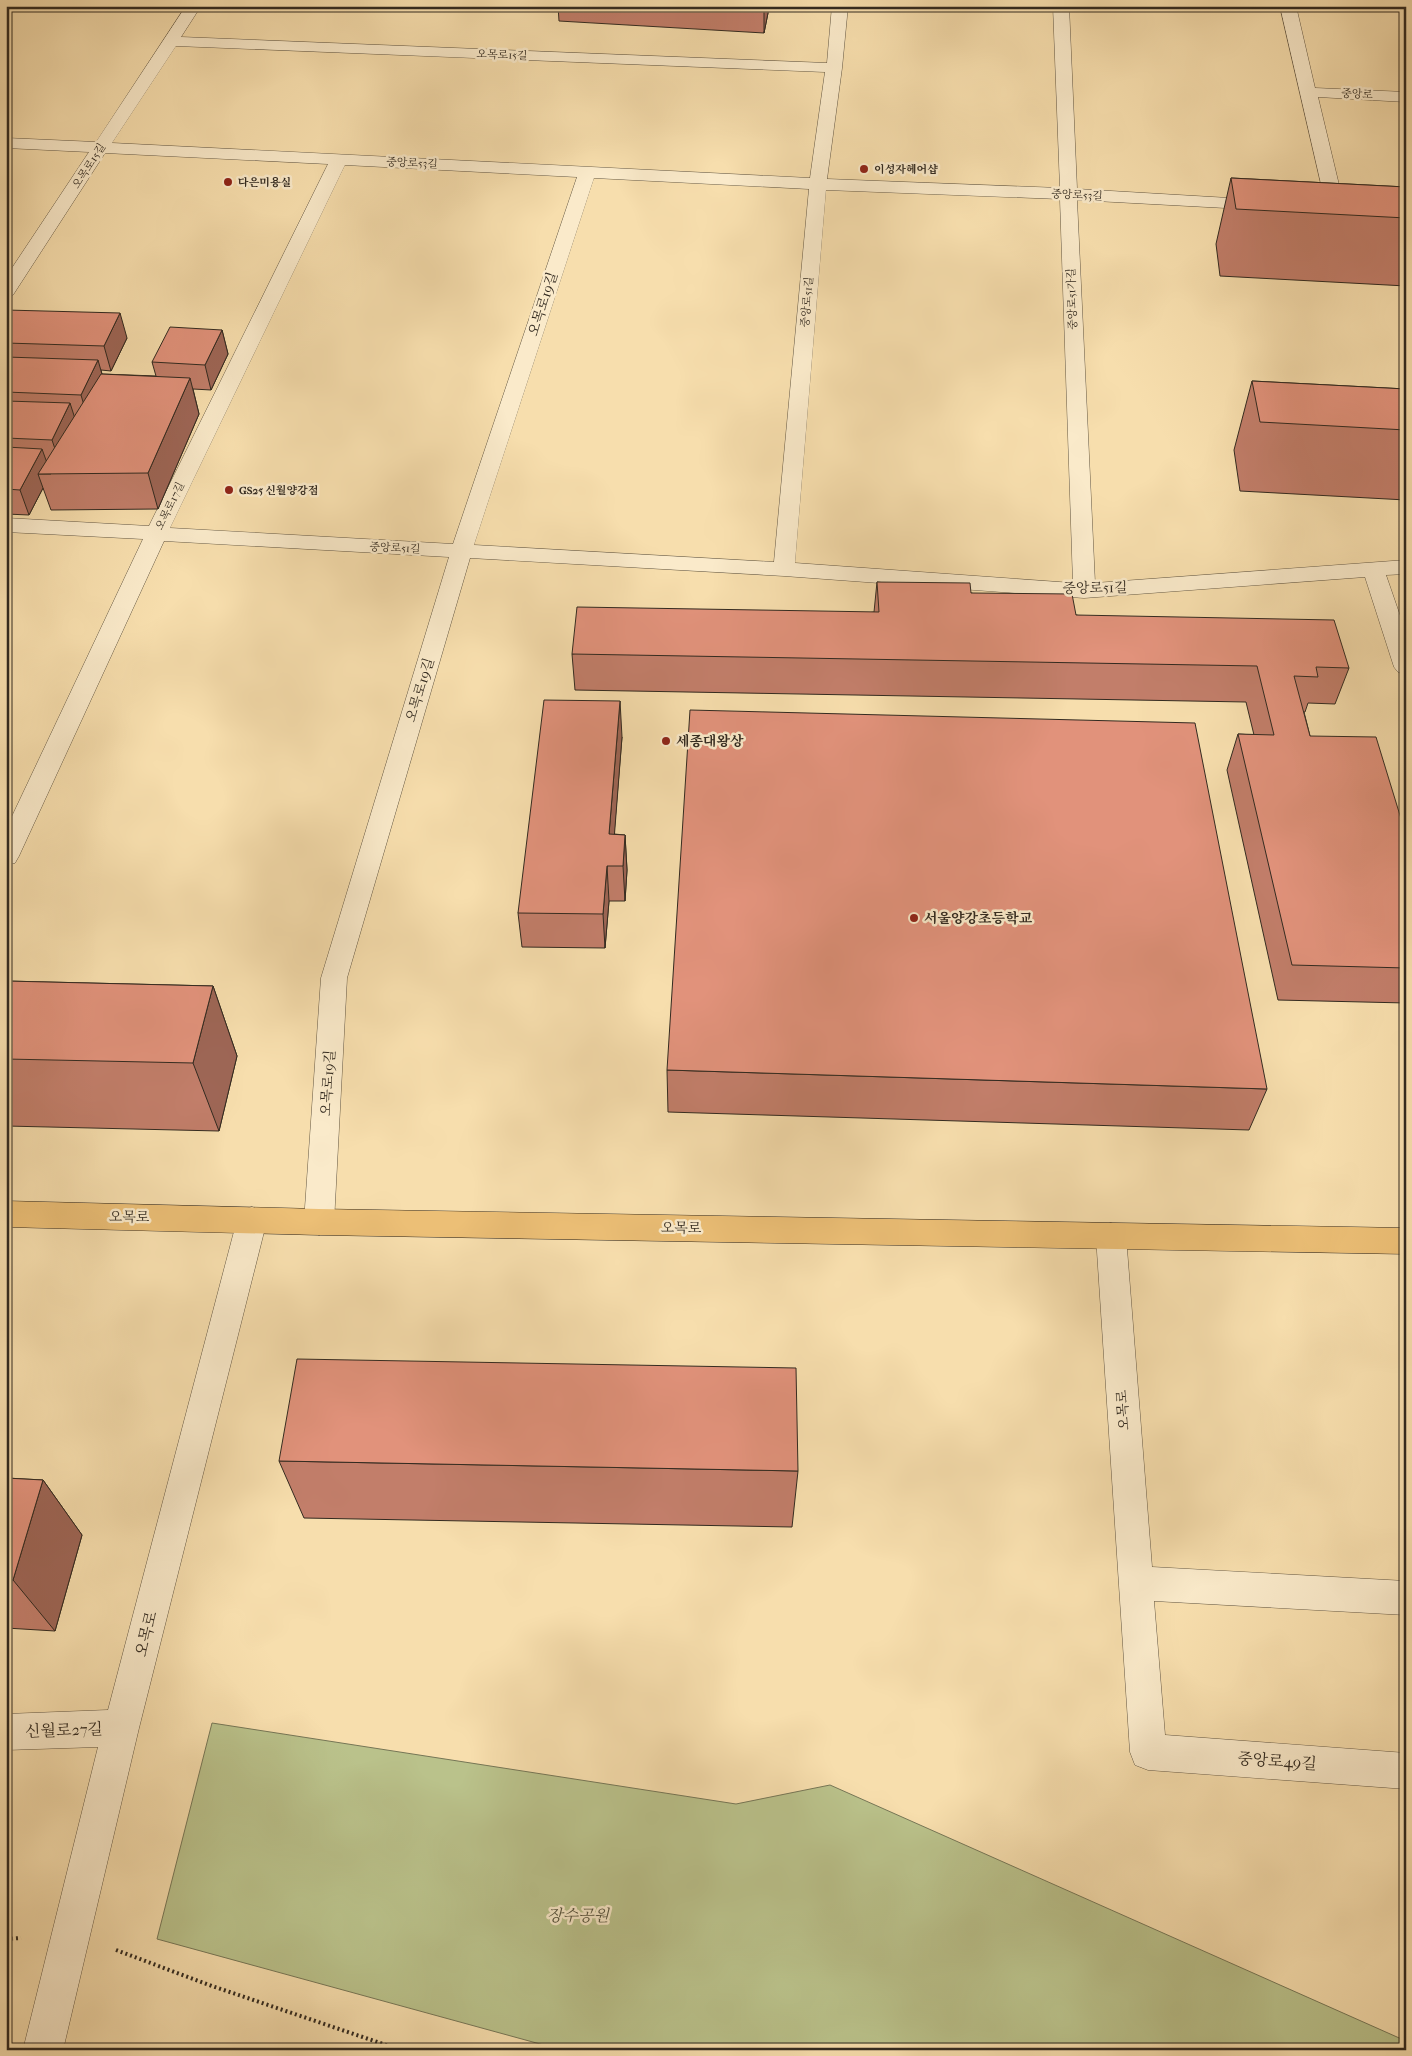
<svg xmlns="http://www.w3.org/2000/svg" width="1412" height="2056" font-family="'IM FELL French Canon','Noto Serif KR',serif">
  <rect width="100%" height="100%" fill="#f7dead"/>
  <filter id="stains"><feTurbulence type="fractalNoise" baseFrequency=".004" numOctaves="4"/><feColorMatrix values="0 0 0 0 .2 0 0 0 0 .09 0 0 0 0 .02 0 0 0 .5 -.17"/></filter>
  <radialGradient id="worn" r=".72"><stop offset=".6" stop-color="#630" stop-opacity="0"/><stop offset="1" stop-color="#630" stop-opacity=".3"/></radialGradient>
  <path fill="#bac28b" stroke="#767656" d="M212 1723 736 1804 830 1785 1406 2041V2050H562L157 1939Z"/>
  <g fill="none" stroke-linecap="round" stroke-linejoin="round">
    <defs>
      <g id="minor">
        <path d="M186 6H201L181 37 827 63 832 6H848L842 68 827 179 1060 188 1053 6H1069L1077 189 1263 200 1269 201 1272 205 1269 209 1263 210 1077 200 1095 583 1406 560V574L1386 575 1406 633V675L1398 672 1394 667 1365 577 1084 598 784 576 470 558 347 978 334 1222 330 1231 319 1235 308 1231 304 1222 321 978 449 557 164 541 19 856 15 863 6 865V829L143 539 6 532V518L149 526 328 164 105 153 13 295 6 297V277L89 152 6 148V138L96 142ZM176 46 825 72 810 178 112 143ZM345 165 577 177 453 544 170 528ZM594 178 809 189 774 562 474 545ZM826 190 1060 199 1073 583 795 563Z"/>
        <path d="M1280 6H1296L1315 88 1406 92V102L1318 97 1345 210 1342 214 1336 215 1330 214 1327 210Z"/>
        <path d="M252 1207 263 1211 267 1220 139 1728 63 2050H23L98 1747 6 1750V1714L108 1710 237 1220 241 1211Z"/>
        <path d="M1111 1223 1122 1227 1126 1236 1152 1567 1406 1581V1615L1154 1601 1165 1735 1406 1753V1789L1148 1770 1135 1765 1130 1752 1096 1236 1100 1227Z"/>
      </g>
      <path id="major" d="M6 1201 319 1209 1406 1228V1254L319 1235 6 1227Z"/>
    </defs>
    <use href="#minor" stroke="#635743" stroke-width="1"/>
    <use href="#major" stroke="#322a20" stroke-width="1"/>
    <g stroke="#322a20" stroke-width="4" stroke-dasharray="2 3" stroke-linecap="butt">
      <path d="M6 1939 21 1938"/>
      <path d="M116 1950 212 1986 401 2050"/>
    </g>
    <use href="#minor" fill="#faeaca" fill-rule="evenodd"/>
    <use href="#major" fill="#ecbf76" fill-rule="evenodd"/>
  </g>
  <g fill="#c27e6a" stroke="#322a20">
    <path d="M558 6H769L768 13 764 33 559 21Z"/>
    <path d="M1231 178 1406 187V286L1220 276 1216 244Z"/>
    <path d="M6 310 127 338 111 371 101 370 102 374 156 376 152 362 222 330 228 354 211 390 193 389 199 414 158 509 51 510 43 488 29 515 6 514Z"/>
    <path d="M1252 381 1406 389V500L1240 491 1234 450Z"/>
    <path d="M877 582 971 593 1076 615 1349 668 1335 704 1308 703 1305 712H1304L1310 736 1406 835V1003L1278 1000 1227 770 1238 734 1254 735 1246 702 575 690 572 654 874 612Z"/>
    <path d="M622 737 614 834 625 835 627 870 625 901H609L605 948 522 947 518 913Z"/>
    <path d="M6 981 213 986 237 1056 219 1131 6 1126Z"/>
    <path d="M667 1070 1267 1089 1249 1130 668 1112Z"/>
    <path d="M279 1461 798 1471 792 1527 304 1518Z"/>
    <path d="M6 1478 43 1480 82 1535 55 1631 6 1628Z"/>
  </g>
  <g fill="#9e6656" stroke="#322a20">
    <path d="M764 6H769L768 13 764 33Z"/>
    <path d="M6 256 8 263 6 266Z"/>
    <path d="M120 313 127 338 111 371 104 346Z"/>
    <path d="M222 330 228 354 211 390 205 365Z"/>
    <path d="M98 360 105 385 88 419 81 395Z"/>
    <path d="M190 378 199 414 158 509 148 473Z"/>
    <path d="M70 403 78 428 60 464 52 440Z"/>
    <path d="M42 449 51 474H38L43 488 29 515 20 490Z"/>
    <path d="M620 701 622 737 612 866 609 834Z"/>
    <path d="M625 835 627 870 625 901 623 866Z"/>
    <path d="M607 866 609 901 605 948 603 914Z"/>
    <path d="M213 986 237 1056 219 1131 193 1063Z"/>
    <path d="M43 1480 82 1535 55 1631 13 1580Z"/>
  </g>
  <g fill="#e1927b" stroke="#322a20">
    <path d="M1231 178 1406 187V218L1236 209Z"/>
    <path d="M6 310 120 313 104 346 6 343Z"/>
    <path d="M170 327 222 330 205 365 152 362Z"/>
    <path d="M6 357 98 360 81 395 6 392Z"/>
    <path d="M101 374 190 378 148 473 38 474Z"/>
    <path d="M1252 381 1406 389V430L1260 422Z"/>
    <path d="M6 401 70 403 52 440 6 438Z"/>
    <path d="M6 447 42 449 20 490 6 489Z"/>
    <path d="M877 582 970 583 971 593 1072 594 1076 615 1334 620 1349 668 1316 667 1318 677 1294 676 1310 736 1376 737 1406 835V968L1292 965 1238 734 1274 735 1257 666 572 654 577 607 879 612Z"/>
    <path d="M544 700 620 701 609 834 625 835 623 866H607L603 914 518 913Z"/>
    <path d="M690 710 1195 723 1267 1089 667 1070Z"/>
    <path d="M6 981 213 986 193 1063 6 1059Z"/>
    <path d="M297 1359 796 1368 798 1471 279 1461Z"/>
    <path d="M6 1478 43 1480 13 1580 6 1579Z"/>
  </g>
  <g fill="#8f2418" stroke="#faeaca" stroke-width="2">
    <circle cx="864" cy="169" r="5"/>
    <circle cx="228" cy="182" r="5"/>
    <circle cx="229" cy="490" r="5"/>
    <circle cx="666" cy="741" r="5"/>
    <circle cx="914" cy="918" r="5"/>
  </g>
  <g text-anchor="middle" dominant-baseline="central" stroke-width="5" stroke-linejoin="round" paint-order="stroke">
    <g font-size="11" fill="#322a20" stroke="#faeaca">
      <text transform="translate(502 55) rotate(2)">오목로15길</text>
      <text transform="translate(1357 94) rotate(3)">중앙로</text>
      <text transform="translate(412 163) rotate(3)">중앙로53길</text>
      <text transform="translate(89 166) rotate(-57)">오목로15길</text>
      <text transform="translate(1077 195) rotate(3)">중앙로53길</text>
      <text transform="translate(1072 299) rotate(-92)">중앙로51가길</text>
      <text transform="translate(807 302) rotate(-85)">중앙로51길</text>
      <text transform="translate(170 506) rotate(-64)">오목로17길</text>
      <text transform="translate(395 548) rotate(3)">중앙로51길</text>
    </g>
    <g font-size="11" font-weight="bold" fill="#322a20" stroke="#faeaca" text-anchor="start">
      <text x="874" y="169">이성자헤어샵</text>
      <text x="238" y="182">다은미용실</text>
      <text x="239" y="490">GS25 신월양강점</text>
    </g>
    <g font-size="14" fill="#322a20" stroke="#faeaca">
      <text transform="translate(543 304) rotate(-72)">오목로19길</text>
      <text transform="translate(1095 588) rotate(-1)">중앙로51길</text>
      <text transform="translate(420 690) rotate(-73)">오목로19길</text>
      <text transform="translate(328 1083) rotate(-86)">오목로19길</text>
      <text transform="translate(129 1217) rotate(1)">오목로</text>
      <text transform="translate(681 1228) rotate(1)">오목로</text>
      <text transform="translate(1123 1410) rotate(-94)">오목로</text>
    </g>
    <g font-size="14" font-weight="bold" fill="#322a20" stroke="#faeaca" text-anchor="start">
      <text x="676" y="741">세종대왕상</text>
      <text x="924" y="918">서울양강초등학교</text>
    </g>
    <g font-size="16" fill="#322a20" stroke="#faeaca">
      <text transform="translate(146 1634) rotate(-76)">오목로</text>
      <text transform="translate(64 1730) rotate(-2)">신월로27길</text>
      <text transform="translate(1277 1761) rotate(4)">중앙로49길</text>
    </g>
    <g font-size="16" font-style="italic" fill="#54503b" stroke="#faeaca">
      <text x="578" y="1915">장수공원</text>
    </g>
  </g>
  <rect width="1412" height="2056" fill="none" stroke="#f7dead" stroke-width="25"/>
  <rect x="8" y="8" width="1397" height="2041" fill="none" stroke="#322a20" stroke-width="2.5"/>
  <rect x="12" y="12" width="1387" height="2031" fill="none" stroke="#322a20"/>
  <rect width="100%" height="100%" filter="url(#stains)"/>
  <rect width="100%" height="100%" fill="url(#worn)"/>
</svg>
